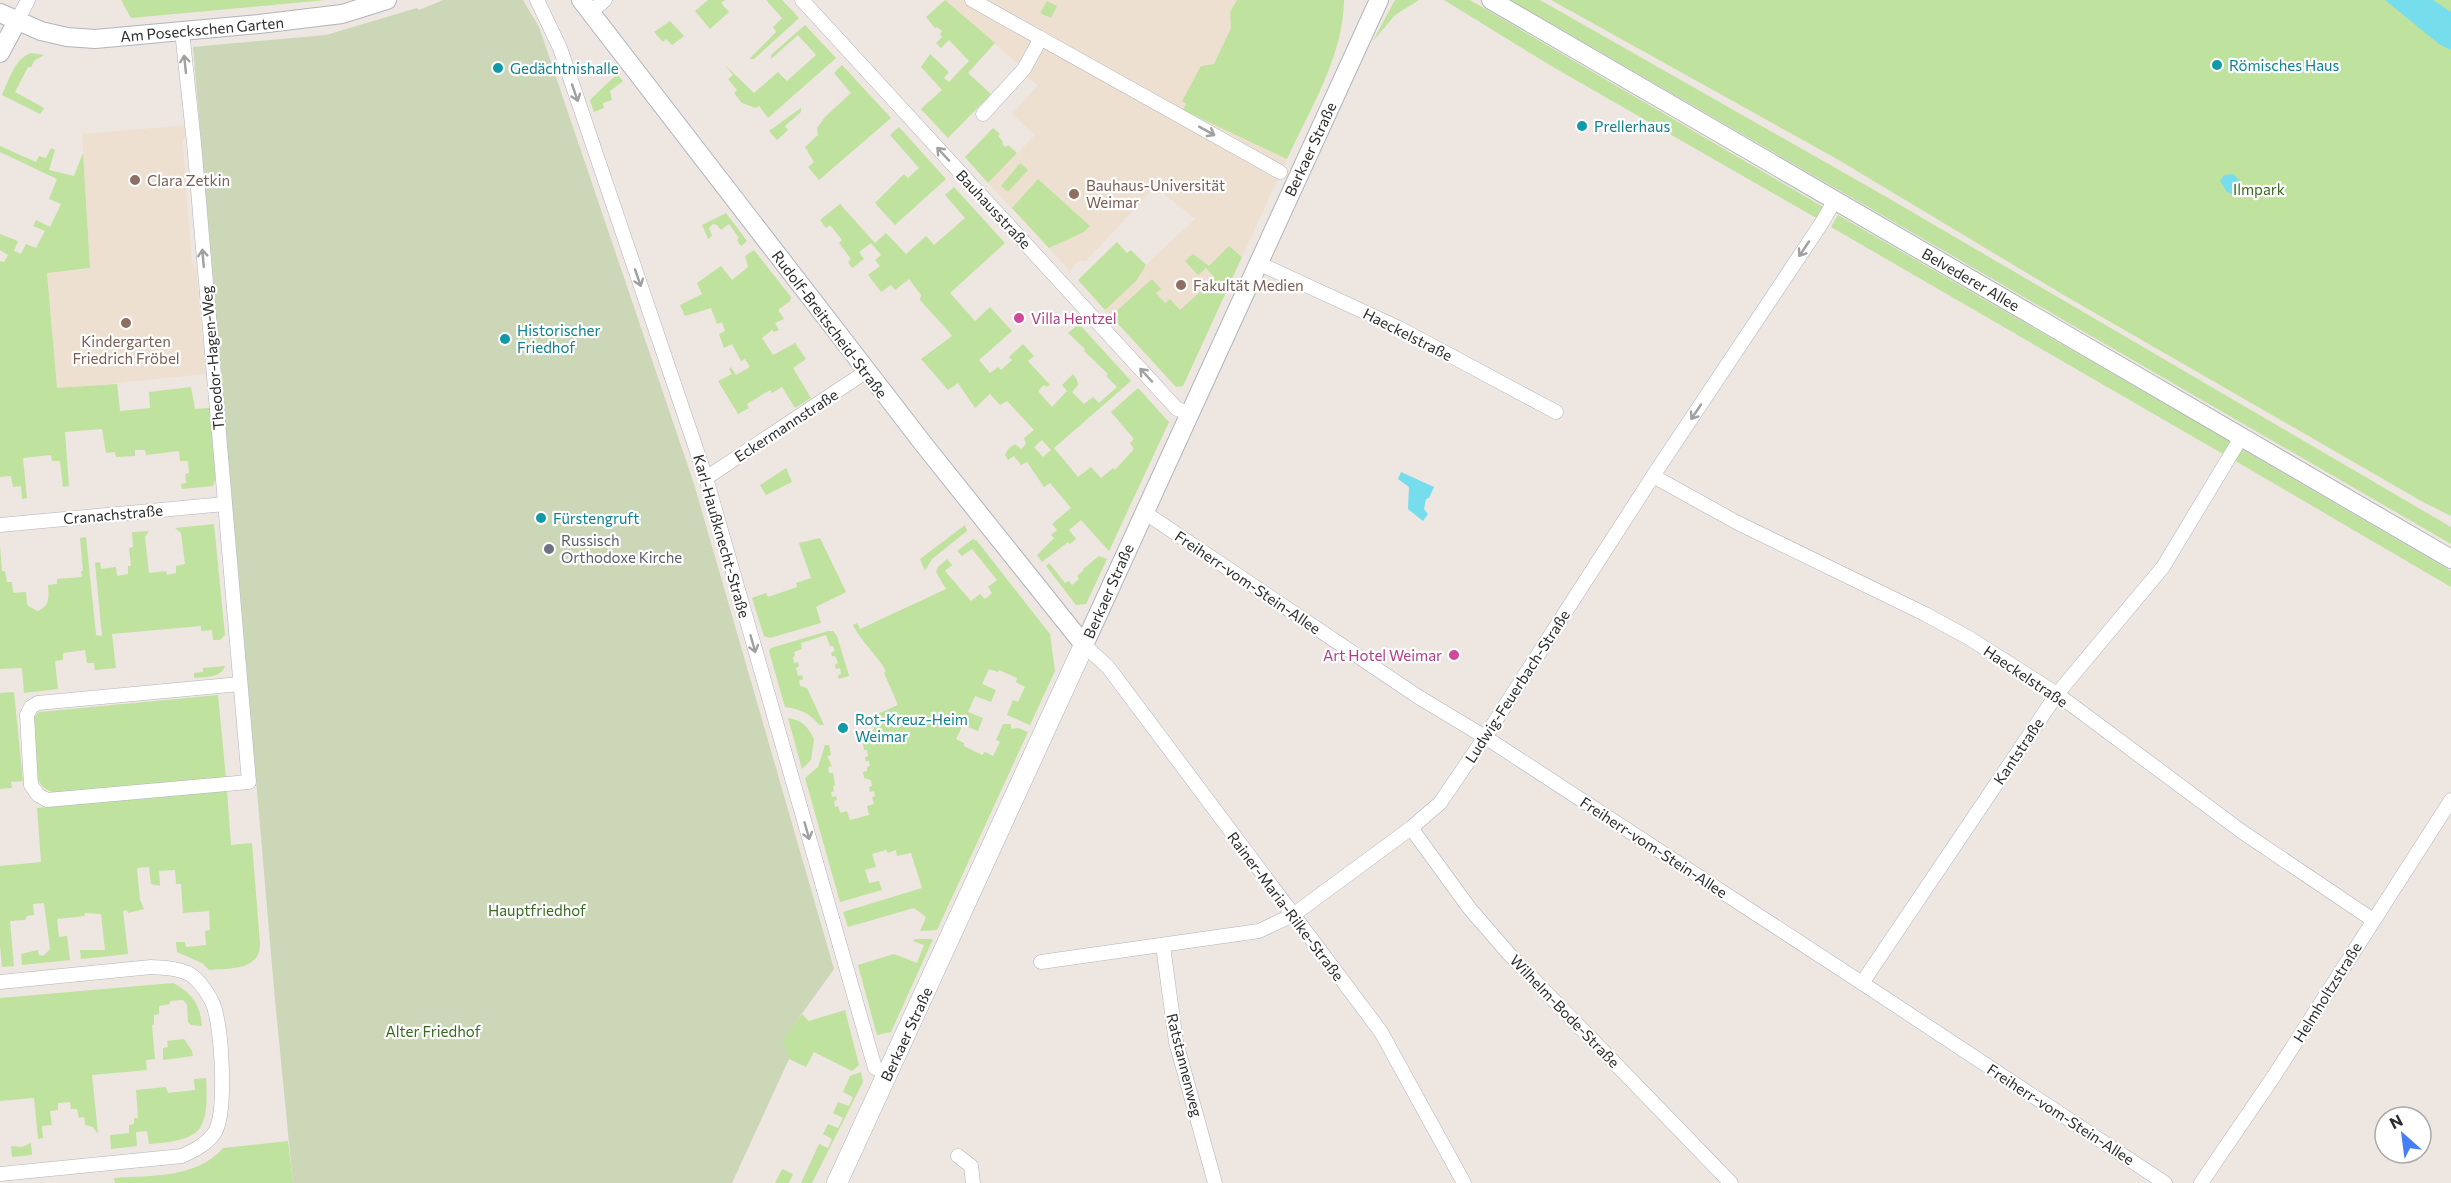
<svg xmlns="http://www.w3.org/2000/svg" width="2451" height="1183" font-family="Commissioner,sans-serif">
  <rect width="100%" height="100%" fill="#eee6e0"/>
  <g fill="#eee0d0">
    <path d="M945 0H1344L1340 37 1333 58 1183 386 1176 387 1102 306 1195 219 1155 187 1086 261H1078L1070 271 988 183 1035 135 1012 114 1038 85 1025 76 1024 69Z"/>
    <path d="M188 125 189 133 183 140V144L192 263 196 270 206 374 57 389 47 272 83 270 90 268 82 134Z"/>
  </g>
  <g fill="#bfe29e" fill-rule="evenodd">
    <path d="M121 0H326L131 18Z"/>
    <path d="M708 0H725L721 3 729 12 710 29 695 11Z"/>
    <path d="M766 0H782L799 18 754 59H749L776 32 773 27 782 18Z"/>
    <path d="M945 0 995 43 968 73 991 94 948 138 921 109 942 90 921 67 930 54 949 72 944 78 949 82 969 61 949 40 941 48 936 43 942 37 940 34 942 31 937 27 935 28 926 17Z"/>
    <path d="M1237 0H1344C1343 57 1310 109 1287 159L1183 110 1186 104 1182 101 1201 66 1214 64 1231 28 1230 12Z"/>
    <path d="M1395 0H1419L1395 15 1373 41Z"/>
    <path d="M1444 0H1470L1825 208 1818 219 1553 67Z"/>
    <path d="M1510 0H1540L1883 195 2451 527V544Z"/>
    <path d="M1551 0H2451V516L2423 502 2062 294 1837 159Z"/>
    <path d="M1047 1 1057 6 1051 18 1040 13Z"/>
    <path d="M670 21 684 36 672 45 666 39 663 42 654 32Z"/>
    <path d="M805 25 836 58 768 118 759 106 756 108 742 103 734 93 737 90 728 79 733 75 725 65 754 93 778 72 787 81 816 55 798 35 771 59V55Z"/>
    <path d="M31 53 44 55 35 60 31 67H28L15 92 44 108 40 114 2 95C9 80 15 58 31 53Z"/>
    <path d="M842 65 891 118 819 180 808 167 814 162 805 147 818 135 817 128 825 117 851 93 834 73Z"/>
    <path d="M617 74 623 81 610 91 612 100 603 103 604 108 594 112 590 100Z"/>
    <path d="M801 108V112L785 126 788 130 777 140 769 131Z"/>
    <path d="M899 127 946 179 895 225 875 203 904 174 908 178 919 168 890 135Z"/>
    <path d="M993 128 1000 134 998 136 1003 142 1002 144 1006 147 1008 145 1017 153 988 183 965 157Z"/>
    <path d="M0 146 36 162 39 156 46 158 51 148 55 150 49 170 74 176 83 153 90 268 47 273 57 388 117 384 120 411 150 408 149 392 191 387 195 409 210 408 217 474 213 486 182 489 181 484 186 483 185 474 189 473 188 461H180L179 451 146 455 145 450H135V456L116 457 115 452 106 453 102 429 65 432 69 486 63 487 60 461H52L51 455 23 458 27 498 22 499 21 486 13 487 11 476 0 477V261L4 262 8 255 0 250V234L18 241 14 251 21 254 26 244 36 248 45 231 33 226 36 220 50 227 61 204 49 199 57 179 0 152Z"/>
    <path d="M1020 163 1028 170 1008 192 1001 186Z"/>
    <path d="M1038 179 1090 226 1084 232 1049 248 1012 208Z"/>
    <path d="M954 187 1005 243 950 293 975 321 990 307 1012 331 979 360 990 373 998 367 1001 370 1012 360 1009 357 1023 344 1034 356 1028 361 1050 385 1047 387 1044 385 1038 391 1052 407 1067 391 1062 385 1073 374 1077 380 1078 385 1072 392 1084 404 1093 397 1099 403 1117 387 1106 376 1108 374 1084 351 1085 349 1068 333 1079 324 1131 381 1054 448 1078 477 1091 467 1101 478 1113 468 1115 470 1134 449 1130 443 1134 439 1111 412 1138 388 1169 422 1109 551 1081 520 1069 530 1076 539 1070 544 1068 542 1042 562 1037 555 1054 538 1051 535 1057 530 1052 524 1071 508 1050 483 1044 487 1027 462 1021 465 1014 456 1008 460 1005 455 1008 449 1015 444 1021 449 1026 444 1024 438 1034 430 1007 401 1000 405 990 394 975 408 958 383 948 390 921 359 952 336 949 332 920 300 921 295 909 279 895 290 891 285 881 292 868 275 880 266 875 260 881 255 871 243 859 252 864 259 852 268 848 262 851 259 839 243 842 240 830 225 826 228 820 220 840 204 875 243 886 233 906 254 926 236 934 245 965 218 945 195ZM1042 440 1051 450 1043 457 1034 447Z"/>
    <path d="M726 213 747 241 741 246 737 240 739 238 729 224 721 230 717 225 713 224 709 228 712 236 708 239 702 225Z"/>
    <path d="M1838 215 2231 442 2223 454 1831 227Z"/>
    <path d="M1117 242 1127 253 1131 250 1146 265 1136 281 1105 310 1078 280Z"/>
    <path d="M1229 246 1242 257 1183 386 1176 387 1111 316 1152 279 1161 289 1156 293 1165 303 1170 299 1180 310 1201 291 1204 294 1211 288 1209 284 1215 278 1206 268 1198 275 1185 261 1193 254 1209 266Z"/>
    <path d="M754 250 791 297 790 301 778 310 784 319 775 323 779 330 774 332 772 330 762 338 773 355 795 343 806 359 793 368 811 398 795 408 782 387 772 393 770 390 747 404 749 408 738 414 718 381 732 374 729 369 731 367 736 375 750 367 745 359 741 361 732 344 724 348 719 334 725 331 722 322 717 324 711 308 685 316 680 305 702 294 697 283 721 266 732 280 748 267 745 256Z"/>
    <path d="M2240 448 2451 571V587L2232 459Z"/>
    <path d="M786 468 792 482 766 495 760 485Z"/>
    <path d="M214 524 225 635 220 640H213L212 630 201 631V626L112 634 116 668 95 670 94 663H87L85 650 63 653V660L55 661 58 689 24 693 22 668 0 669V546L2 571H5L7 582H12L13 593 26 592 27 605 37 611C50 607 49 597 48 585L57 584V579L82 577 81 571H83L80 538 86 537 96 635 102 636 95 563 100 562 101 569 116 567 117 576 128 574V566H131L129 548 133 547 132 532 149 531 145 537 149 573 166 571 167 575 176 573V566L185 564 181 533 175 528Z"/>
    <path d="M965 525 967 531 932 559 925 571 920 559Z"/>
    <path d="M820 538 846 592 816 607 821 623 770 638 764 636 752 598 766 593 768 597 797 587 796 583 811 578 799 543Z"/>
    <path d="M973 539 977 541 1050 634 1055 671 1030 725 1007 715 1013 700 1018 702 1025 687 1016 682 1017 678 999 670 998 672 989 669 982 684 996 690 991 702 975 696 968 712 983 718 978 731 963 725 956 739 964 743V746L982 755 985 752 993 756 1000 742 996 740 1003 724H1011V729L1018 728 1028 732 937 930 920 931 926 917 914 908 848 927 843 912 922 888 911 853 897 856 896 850 888 853 886 850 872 854 876 867 865 870 869 883 879 881 882 890 840 902 805 778 818 767 825 745H829L831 755 827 756 832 766 828 767 829 773H833L835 785 833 786 834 791 831 792 832 797 836 796 837 800 834 801 835 807 838 806 840 813 847 811 850 820 869 815 867 806 874 804 872 797 875 796 874 791 870 792 869 787 872 786 871 780 864 778 863 772 867 771V767L870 766 869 761H866L865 757 868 756 867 750H864L862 738 872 733 876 724 873 716 898 705 884 673 886 671C877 655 862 643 853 625L857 623 860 629 946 589 936 572 938 567 947 559 952 565 945 571 971 601 980 594 985 599 992 593 988 587 997 580 972 549 962 556 957 551Z"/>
    <path d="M1099 556 1107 559 1086 604 1076 605 1046 566 1049 563 1065 583 1069 581 1072 585 1079 579 1077 576 1084 570 1083 569Z"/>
    <path d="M828 631H833L837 636 849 676 839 679 838 675 841 674 840 668 836 669 835 665 838 663 835 656H832L831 653 835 651 833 646H830L826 635 801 643 802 649 794 652 795 656 793 657 794 663 798 662 799 666 796 668 798 676 802 675 803 679 799 681 800 686 807 688 824 725H819C810 713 800 709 785 707L769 651 771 648Z"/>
    <path d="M225 666C221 678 205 677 194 678V673L203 672V668Z"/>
    <path d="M14 692 23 781 11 782 12 788 0 789V693Z"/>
    <path d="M218 695 226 778 63 793C51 793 45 791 38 780L33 718 39 712Z"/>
    <path d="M788 718C802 720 808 727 814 739L811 760 802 769Z"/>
    <path d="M227 790 231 845 252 843 260 944C260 971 229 968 209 970L202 963 177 952 176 942H185L186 947 206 945 205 931 210 930 209 911 183 913 181 884H176L175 870 159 871 160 886 151 884 149 867 137 868 140 900 144 909 128 913 127 910 123 911 128 954 81 959 80 950H105L101 914 85 913 84 916 57 919 59 937 67 936 70 960 22 965 21 954 38 950 39 955 43 956 50 949 44 903 33 904 34 915 27 916 25 920 10 921 14 966 2 967 0 945V866L41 862 37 808Z"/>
    <path d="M915 939H933L891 1032 877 1035 858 965 894 954 917 963 924 945 913 941Z"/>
    <path d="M173 983C192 993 200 1004 202 1026L191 1025 188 1022 187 1005 183 1000 170 1001V1004L159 1006V1014L154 1015V1024L152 1025 155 1059 146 1060 147 1070 92 1075 98 1134 93 1127 85 1125 84 1117 79 1118 77 1109H71L70 1102 58 1103V1110L50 1111 52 1125 42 1126 43 1138 38 1139 34 1098 0 1101V998Z"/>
    <path d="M845 1010 859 1065 852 1071 814 1052 806 1067 789 1059 782 1040 802 1014 809 1021Z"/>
    <path d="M184 1039 192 1051 193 1056 163 1060V1048L168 1047 167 1041Z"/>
    <path d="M861 1072 863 1082 812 1183H801L819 1144 828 1148 832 1139 823 1134 828 1124 838 1128 843 1118 833 1113 838 1102 849 1106 853 1097 843 1092 850 1076Z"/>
    <path d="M206 1078C209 1132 202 1140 149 1144L147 1131 136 1132 137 1146 111 1149 110 1135 129 1133V1125L134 1124V1118H138L136 1090 166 1087 168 1093 195 1090 194 1079Z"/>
    <path d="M288 1141 293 1183H115L114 1178C152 1175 196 1179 223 1148Z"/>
    <path d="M31 1143 32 1155 12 1157 11 1146 22 1147Z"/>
    <path d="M782 1169 793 1174 789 1183H775Z"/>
  </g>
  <path fill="#cbd7b7" d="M443 0H523L539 27 694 484 834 969 783 1040 789 1059 732 1183H293L275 1000 193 47 326 35 417 8 419 10Z"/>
  <g fill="#76ddec">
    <path d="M2385 0H2433L2451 12V50L2439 44Z"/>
    <path d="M2233 174 2241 182 2242 187 2235 195 2227 192 2220 181 2224 175Z"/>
    <path d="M1401 472 1434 487 1429 498 1426 499 1424 509 1428 514 1423 521 1408 509 1409 487 1398 479Z"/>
  </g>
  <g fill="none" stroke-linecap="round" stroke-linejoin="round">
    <defs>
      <g id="minor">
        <path d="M537 0 560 48 706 478 875 1068 888 1074"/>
        <path d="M802 0 1177 409 1189 413"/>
        <path d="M972 0 1280 172"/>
        <path d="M591 12 605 0"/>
        <path d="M17 21 28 0"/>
        <path d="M182 31 194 143 249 782 47 800 38 795 31 785 27 715 31 707 38 703 240 684"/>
        <path d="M983 114 1024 69 1041 38"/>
        <path d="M1258 263 1399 328 1556 412"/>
        <path d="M1653 476 1736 522 1925 614 1969 638 2057 694 2241 831 2373 920"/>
        <path d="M706 478 867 371"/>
        <path d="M1144 512 1417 696 1485 737 1862 983 2165 1183"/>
        <path d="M0 525 225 504"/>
        <path d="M1084 645 1108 667 1381 1032 1464 1183"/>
        <path d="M1411 828 1470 909 1510 955 1731 1183"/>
        <path d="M1163 946 1176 1042 1215 1183"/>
        <path d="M1041 962 1259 931 1293 915 1411 828 1440 803 1485 737 1653 476 1821 224 1835 200"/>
        <path d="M0 982 151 967C164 968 184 968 195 978 202 985 209 995 213 1004 222 1027 227 1110 215 1132 207 1144 195 1150 182 1156L0 1174"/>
        <path d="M1862 983 2057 694 2163 567 2242 436"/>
        <path d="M958 1156 971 1166 973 1183"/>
        <path d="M2201 1183 2274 1076 2451 800"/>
      </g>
      <g id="tertiary">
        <path d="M581 0 925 446 1084 645 1379 0"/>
        <path d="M1491 0 2451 559"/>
        <path d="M0 13 41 31 67 37 95 39 259 24 342 14 387 0"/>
        <path d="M0 53 17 21"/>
      </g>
      <path id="secondary" d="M837 1183 1084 645"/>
    </defs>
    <use href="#minor" stroke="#b0b4bd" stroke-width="15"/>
    <use href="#tertiary" stroke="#b0b4bd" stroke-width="20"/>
    <use href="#secondary" stroke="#b0b4bd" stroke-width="21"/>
    <use href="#minor" stroke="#fff" stroke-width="14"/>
    <use href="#tertiary" stroke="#fff" stroke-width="18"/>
    <use href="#secondary" stroke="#fff" stroke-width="20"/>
  </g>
  <defs><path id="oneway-shaft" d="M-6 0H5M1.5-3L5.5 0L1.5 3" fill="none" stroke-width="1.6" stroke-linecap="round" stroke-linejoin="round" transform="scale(1.5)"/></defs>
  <g stroke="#a0a0a0">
    <use href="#oneway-shaft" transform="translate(185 64) rotate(-96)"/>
    <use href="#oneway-shaft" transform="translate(575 93) rotate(71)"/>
    <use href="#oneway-shaft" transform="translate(1207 131) rotate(29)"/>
    <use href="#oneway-shaft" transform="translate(943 154) rotate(-133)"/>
    <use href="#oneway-shaft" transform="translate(1804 249) rotate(124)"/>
    <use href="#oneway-shaft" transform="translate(203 258) rotate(-95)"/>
    <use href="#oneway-shaft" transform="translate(638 278) rotate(71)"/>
    <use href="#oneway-shaft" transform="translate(1146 375) rotate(-133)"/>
    <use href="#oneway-shaft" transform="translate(1696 412) rotate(124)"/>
    <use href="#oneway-shaft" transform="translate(753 644) rotate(74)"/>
    <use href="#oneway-shaft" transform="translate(807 831) rotate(74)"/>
  </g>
  <g fill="#0f9aa8" stroke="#fff" stroke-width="2">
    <circle cx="2217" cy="65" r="6"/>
    <circle cx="498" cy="68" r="6"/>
    <circle cx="1582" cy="126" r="6"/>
    <circle cx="505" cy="339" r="6"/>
    <circle cx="541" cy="518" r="6"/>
    <circle cx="843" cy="728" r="6"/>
  </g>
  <g fill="#8d6e63" stroke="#fff" stroke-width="2">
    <circle cx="135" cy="180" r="6"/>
    <circle cx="1074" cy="194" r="6"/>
    <circle cx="1181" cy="285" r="6"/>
    <circle cx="126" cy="323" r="6"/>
  </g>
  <g fill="#d1479c" stroke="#fff" stroke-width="2">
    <circle cx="1019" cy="318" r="6"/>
    <circle cx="1454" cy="655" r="6"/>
  </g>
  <circle fill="#6b7280" stroke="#fff" stroke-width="2" cx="549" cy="549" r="6"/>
  <g text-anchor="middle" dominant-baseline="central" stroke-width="4.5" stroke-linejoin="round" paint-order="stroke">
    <g font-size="15" fill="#2d2d2d" stroke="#fff">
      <text transform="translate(202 29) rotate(-5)">Am Poseckschen Garten</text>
      <text transform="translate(1310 149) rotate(-65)">Berkaer Straße</text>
      <text transform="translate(994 209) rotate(47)">Bauhausstraße</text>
      <text transform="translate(1971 279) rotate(30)">Belvederer Allee</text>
      <text transform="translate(830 324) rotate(53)">Rudolf-Breitscheid-Straße</text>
      <text transform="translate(1408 334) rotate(27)">Haeckelstraße</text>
      <text transform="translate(212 358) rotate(-95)">Theodor-Hagen-Weg</text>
      <text transform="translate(786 425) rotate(-33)">Eckermannstraße</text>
      <text transform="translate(113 514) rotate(-5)">Cranachstraße</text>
      <text transform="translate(722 536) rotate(74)">Karl-Haußknecht-Straße</text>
      <text transform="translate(1248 582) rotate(34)">Freiherr-vom-Stein-Allee</text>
      <text transform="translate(1108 591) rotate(-66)">Berkaer Straße</text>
      <text transform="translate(2026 676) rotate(34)">Haeckelstraße</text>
      <text transform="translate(1517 686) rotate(-57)">Ludwig-Feuerbach-Straße</text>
      <text transform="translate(2018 751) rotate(-56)">Kantstraße</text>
      <text transform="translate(1654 847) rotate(33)">Freiherr-vom-Stein-Allee</text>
      <text transform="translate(1286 906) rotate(53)">Rainer-Maria-Rilke-Straße</text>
      <text transform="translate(2327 992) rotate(-58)">Helmholtzstraße</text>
      <text transform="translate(1565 1011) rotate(46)">Wilhelm-Bode-Straße</text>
      <text transform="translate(906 1034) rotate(-65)">Berkaer Straße</text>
      <text transform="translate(1185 1065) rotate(76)">Ratstannenweg</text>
      <text transform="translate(2061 1114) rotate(33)">Freiherr-vom-Stein-Allee</text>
    </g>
    <g font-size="15" fill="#0d838f" stroke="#fff" text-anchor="start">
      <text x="2229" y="65">Römisches Haus</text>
      <text x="510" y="68">Gedächtnishalle</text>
      <text x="1594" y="126">Prellerhaus</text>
      <text x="517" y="330">Historischer<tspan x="517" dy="17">Friedhof</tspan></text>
      <text x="553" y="518">Fürstengruft</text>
      <text x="855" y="719">Rot-Kreuz-Heim<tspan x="855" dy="17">Weimar</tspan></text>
    </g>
    <g font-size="15" fill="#785e54" stroke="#fff" text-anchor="start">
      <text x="147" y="180">Clara Zetkin</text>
      <text x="1086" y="185">Bauhaus-Universität<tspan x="1086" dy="17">Weimar</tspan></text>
      <text x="1193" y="285">Fakultät Medien</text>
      <text x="126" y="341" text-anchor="middle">Kindergarten<tspan x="126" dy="17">Friedrich Fröbel</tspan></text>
    </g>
    <g font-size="15" fill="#376a1d" stroke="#fff">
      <text x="2259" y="189">Ilmpark</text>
      <text x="537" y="910">Hauptfriedhof</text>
      <text x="433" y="1031">Alter Friedhof</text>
    </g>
    <g font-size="15" fill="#b23c85" stroke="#fff" text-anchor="start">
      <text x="1031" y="318">Villa Hentzel</text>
      <text x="1442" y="655" text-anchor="end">Art Hotel Weimar</text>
    </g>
    <g font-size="15" fill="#5b616d" stroke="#fff" text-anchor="start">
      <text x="561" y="540">Russisch<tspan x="561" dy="17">Orthodoxe Kirche</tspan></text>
    </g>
  </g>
  <g transform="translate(2403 1135) rotate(332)"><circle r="28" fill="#ffffff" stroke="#ababab" stroke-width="1.5"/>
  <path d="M0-4.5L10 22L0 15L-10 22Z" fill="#457ef6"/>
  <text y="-9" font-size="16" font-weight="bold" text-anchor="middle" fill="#2d2d2d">N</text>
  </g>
</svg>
